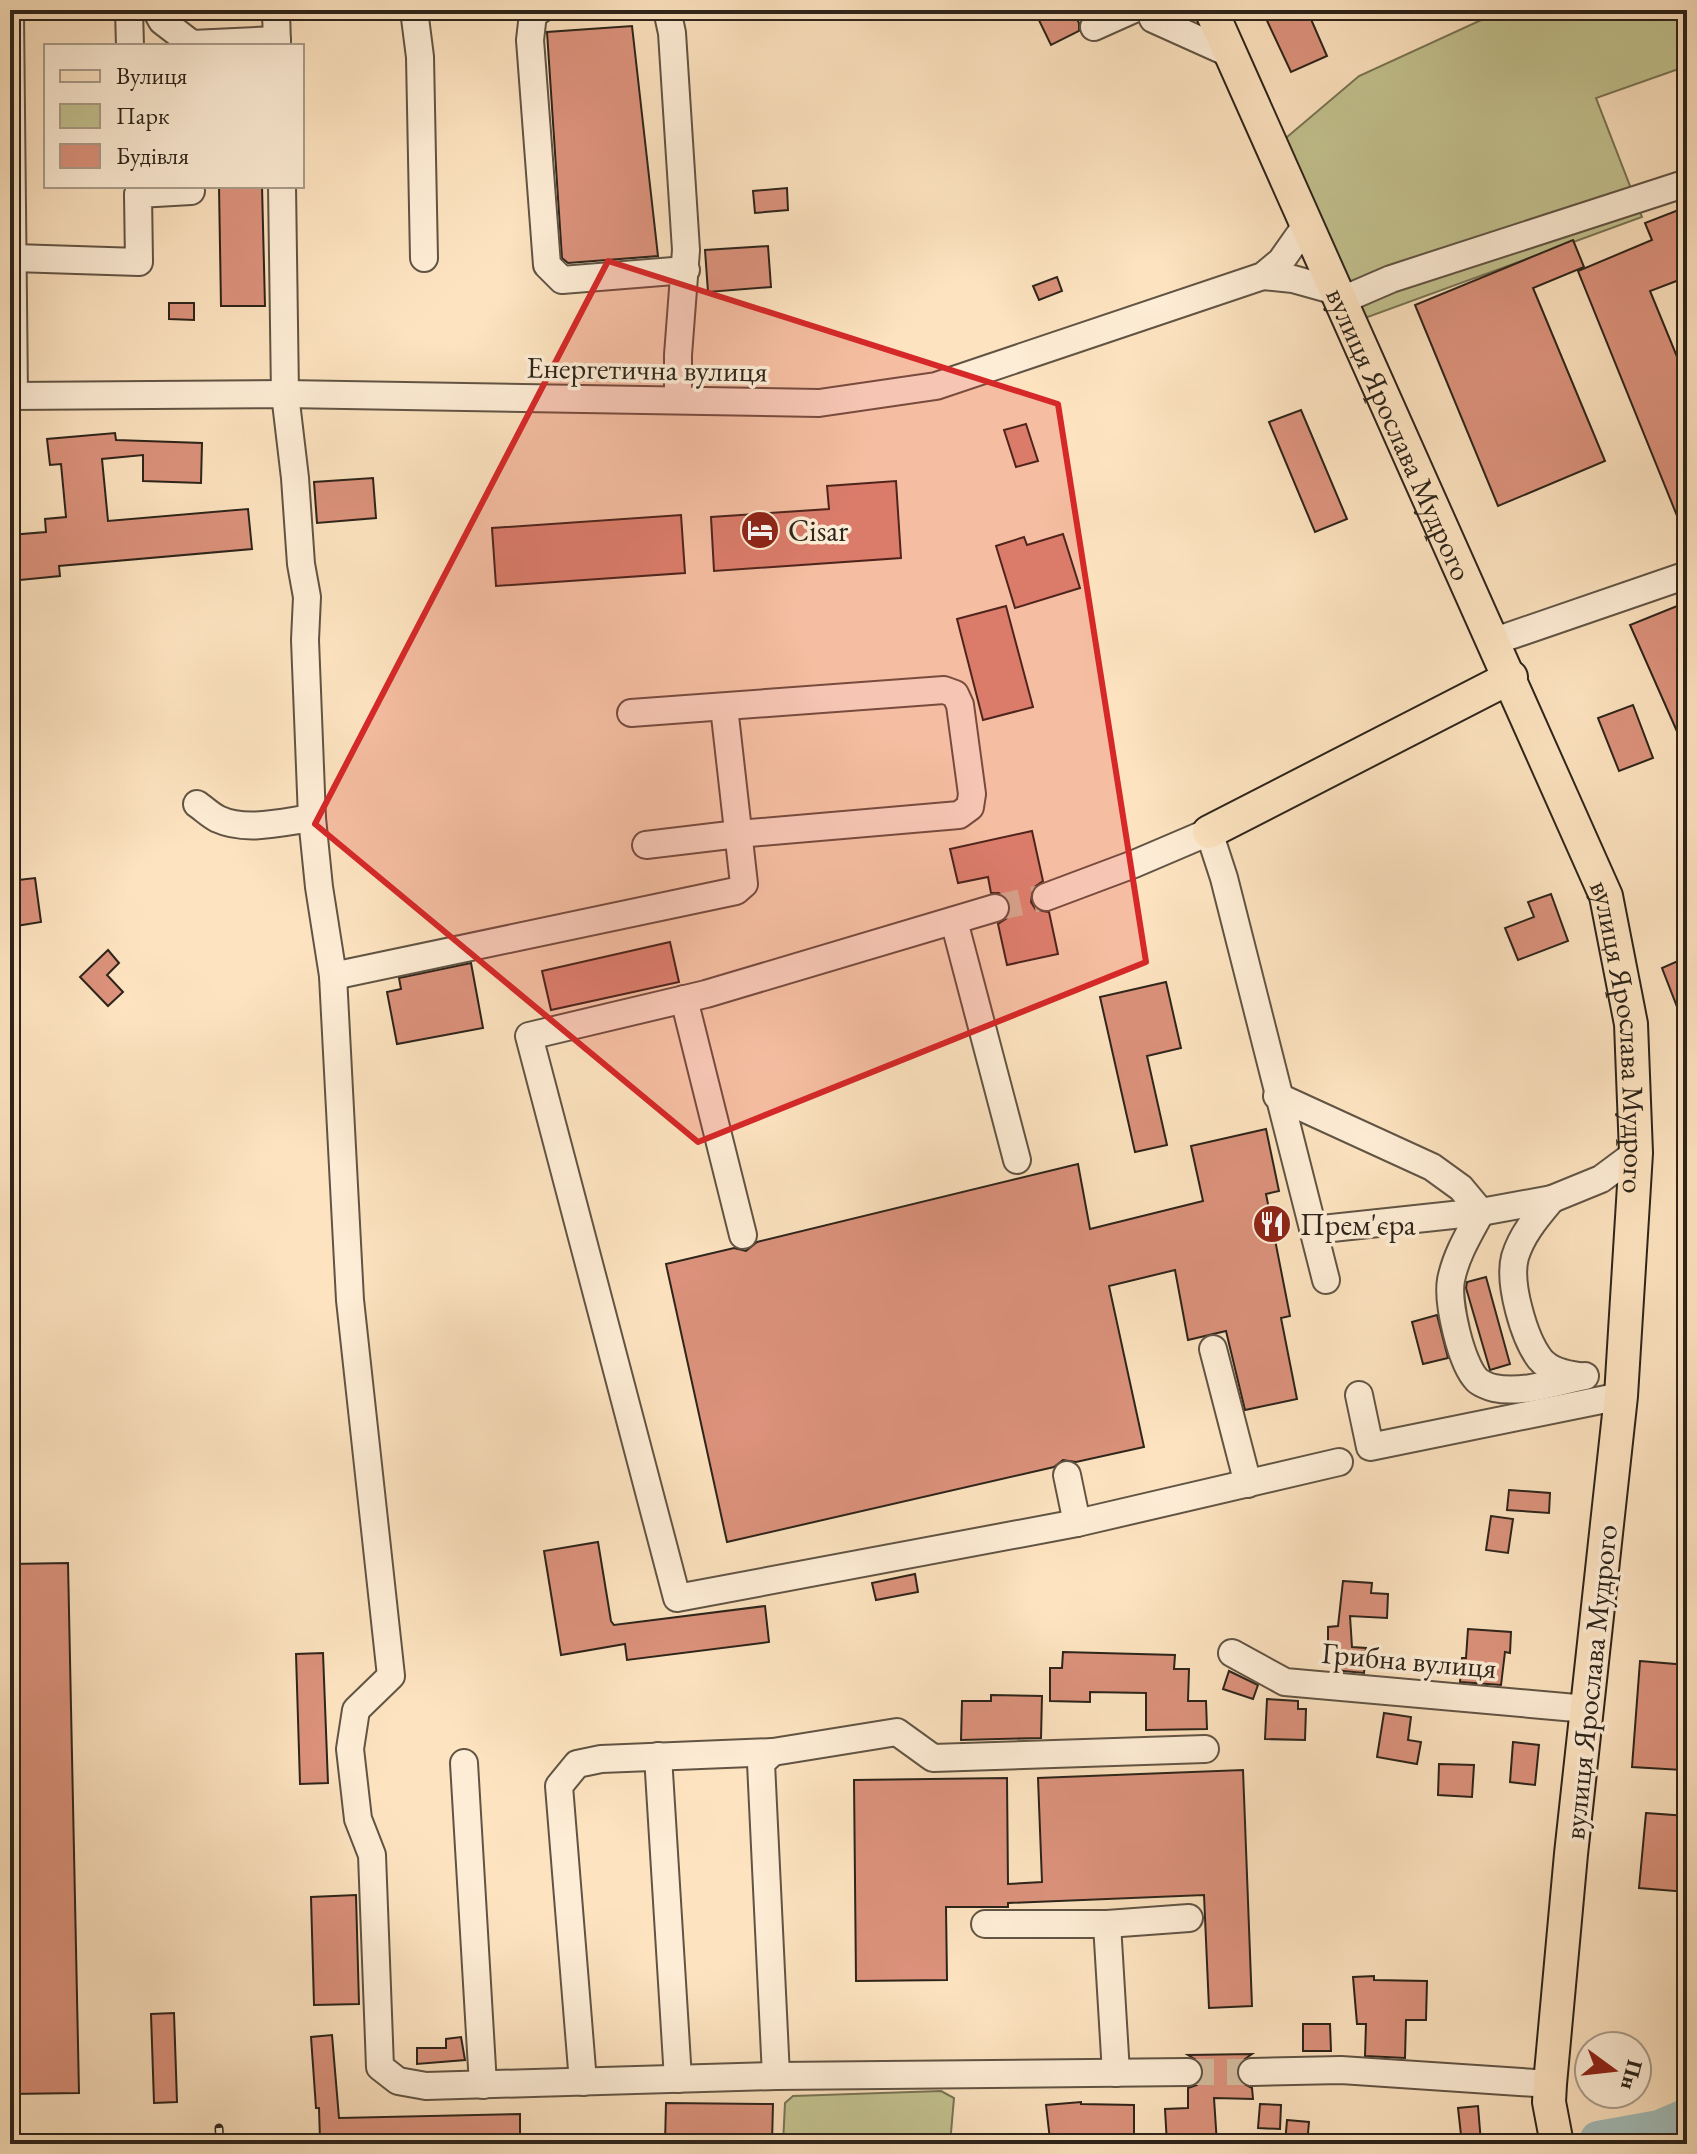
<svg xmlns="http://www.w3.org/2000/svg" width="1697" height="2154" font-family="'EB Garamond',serif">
  <rect width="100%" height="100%" fill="#fde3c0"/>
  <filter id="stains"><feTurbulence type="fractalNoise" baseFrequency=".0025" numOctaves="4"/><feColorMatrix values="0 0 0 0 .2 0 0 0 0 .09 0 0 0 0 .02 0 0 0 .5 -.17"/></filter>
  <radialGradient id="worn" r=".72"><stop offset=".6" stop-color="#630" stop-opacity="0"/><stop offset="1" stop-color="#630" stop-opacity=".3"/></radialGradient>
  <g fill="#c3c390" stroke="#787455" stroke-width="2">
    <path d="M1503 10H1687V66L1596 98 1642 217 1354 322 1280 143 1359 76Z"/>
    <path d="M941 2091 954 2098 950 2144H783L785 2103 793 2096Z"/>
  </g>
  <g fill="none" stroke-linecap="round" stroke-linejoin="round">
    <path stroke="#a2bdba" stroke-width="36" d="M1598 2139 1659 2128 1687 2116"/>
  </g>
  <g fill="#dc927c" stroke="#2d241a" stroke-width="2">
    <path d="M1034 10H1072L1079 23V31L1051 45Z"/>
    <path d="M1262 10H1307L1327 56 1291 72Z"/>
    <path d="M632 26 658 256 568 263 562 258 547 32Z"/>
    <path d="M219 186H262L265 306H221Z"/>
    <path d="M787 188 788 210 755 213 753 191Z"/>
    <path d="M1681 209 1687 224V277L1650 291 1687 381 1686 538 1578 271 1652 240 1645 223Z"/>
    <path d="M1573 240 1584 267 1533 288 1605 461 1498 506 1415 305Z"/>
    <path d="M768 246 771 287 708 292 705 250Z"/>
    <path d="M1057 277 1062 291 1039 300 1033 286Z"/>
    <path d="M169 303H194V320L169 319Z"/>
    <path d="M1301 410 1347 519 1315 532 1269 422Z"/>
    <path d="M1026 424 1038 461 1016 467 1004 430Z"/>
    <path d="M115 433 116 440 202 443 201 483 143 481V455L102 459 108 521 248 509 252 549 59 566 60 576 10 581V535L46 532 45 519 66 517 61 464 50 465 47 439Z"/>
    <path d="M373 478 376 518 317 523 314 482Z"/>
    <path d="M896 481 901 558 714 571 711 517 829 509 827 486Z"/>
    <path d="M681 515 685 573 496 586 492 528Z"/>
    <path d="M1063 534 1080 588 1015 608 996 546 1024 537 1027 545Z"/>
    <path d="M1687 602V754L1630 625Z"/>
    <path d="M1006 606 1033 707 983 720 957 619Z"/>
    <path d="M1633 705 1653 758 1619 771 1598 718Z"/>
    <path d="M1032 831 1043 881 1033 888 1031 902 1036 910 1049 912 1058 954 1007 965 998 924 1007 918 1011 911 1010 903 999 893H991L988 877 958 883 950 849Z"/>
    <path d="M35 878 41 922 10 927V881Z"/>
    <path d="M1551 894 1568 941 1518 960 1505 928 1534 917 1528 902Z"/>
    <path d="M670 942 679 982 551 1010 542 971Z"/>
    <path d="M108 950 119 963 107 975 123 992 108 1006 80 977Z"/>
    <path d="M1687 957V1030H1686L1662 968Z"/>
    <path d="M471 963 483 1028 397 1044 387 992 401 989 399 978Z"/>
    <path d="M1166 982 1181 1048 1147 1056 1167 1145 1135 1152 1100 997Z"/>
    <path d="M1266 1129 1279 1191 1266 1194 1290 1316 1281 1318 1297 1399 1245 1410 1226 1331 1188 1340 1175 1270 1109 1286 1144 1447 1076 1462 1063 1460 1054 1467 727 1542 666 1264 734 1248 746 1251 757 1242 1078 1164 1090 1229 1203 1201 1191 1146Z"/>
    <path d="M1486 1277 1510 1364 1490 1370 1466 1288 1467 1282Z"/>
    <path d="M1437 1315 1448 1358 1423 1364 1412 1322Z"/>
    <path d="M1509 1490 1550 1493 1549 1513 1507 1510Z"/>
    <path d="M1491 1516 1513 1519 1508 1553 1486 1550Z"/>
    <path d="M598 1542 611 1621 614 1625 765 1606 769 1642 627 1660 625 1644 561 1655 544 1551Z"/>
    <path d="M68 1563 79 2093 10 2094V1564Z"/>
    <path d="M915 1574 918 1592 876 1600 872 1583Z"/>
    <path d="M1343 1581 1372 1583 1371 1593 1388 1594 1387 1618 1350 1616 1352 1647 1366 1648 1364 1673 1333 1670 1337 1642H1328V1627L1338 1626Z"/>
    <path d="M1468 1629 1511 1632 1510 1653 1505 1652 1501 1685 1460 1682 1462 1658H1466Z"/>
    <path d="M1063 1652 1175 1655 1174 1669H1189L1188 1701H1206L1207 1729 1146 1730V1693L1090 1692V1702L1050 1701V1668H1062Z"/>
    <path d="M323 1653 328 1783 300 1784 296 1654Z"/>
    <path d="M1640 1661 1687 1665 1682 1770 1632 1767Z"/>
    <path d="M1229 1671 1258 1685 1253 1699 1223 1689Z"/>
    <path d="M991 1695 1042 1696 1041 1738 961 1740 962 1701H991Z"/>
    <path d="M1267 1699 1298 1701V1709H1306L1305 1740 1265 1739Z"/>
    <path d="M1384 1713 1411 1717 1408 1740 1421 1742 1417 1764 1377 1757Z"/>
    <path d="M1513 1742 1539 1745 1535 1785 1510 1782Z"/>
    <path d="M1439 1764 1474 1765 1472 1797 1438 1795Z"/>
    <path d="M1243 1770 1252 2006 1209 2008 1204 1895 1008 1903V1907H946L947 1980 856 1981 854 1780 1007 1778 1008 1884 1042 1882 1038 1778Z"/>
    <path d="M1646 1813 1687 1816V1892L1639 1888Z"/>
    <path d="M356 1895 359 2004 314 2005 311 1897Z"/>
    <path d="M1374 1976V1980L1427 1981 1426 2020H1406L1405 2058 1365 2056 1366 2024H1357L1353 1977Z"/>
    <path d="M174 2013 177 2102 154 2103 151 2014Z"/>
    <path d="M1303 2024H1330L1331 2051H1303Z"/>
    <path d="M332 2035 339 2118 520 2114V2136L320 2140 319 2108H316L311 2037Z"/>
    <path d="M461 2037 465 2060 417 2064V2048H446V2039Z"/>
    <path d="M1252 2054 1238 2064 1236 2072 1239 2081 1252 2088 1253 2099 1214 2098 1217 2144H1167L1165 2109 1188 2108V2088L1197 2085 1204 2073 1201 2063 1188 2055Z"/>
    <path d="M1081 2102V2104L1134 2105V2140H1100V2136L1050 2140 1046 2105Z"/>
    <path d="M666 2103 773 2104 772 2143H665Z"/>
    <path d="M1260 2104 1281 2105 1280 2129 1258 2128Z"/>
    <path d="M1478 2106 1481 2143 1462 2144 1458 2108Z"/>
    <path d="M1287 2120 1309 2122 1307 2144H1285Z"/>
  </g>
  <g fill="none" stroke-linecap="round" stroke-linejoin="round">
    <g stroke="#d3bd9f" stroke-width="26" stroke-dasharray="26 13" stroke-linecap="butt">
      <path d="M995 908 1046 897"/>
      <path d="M1188 2072H1252"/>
    </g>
    <defs>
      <g id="minor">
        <path d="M129 10 130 46"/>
        <path d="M156 10 162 21 192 44 277 40"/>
        <path d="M276 10 277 46"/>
        <path d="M414 10 420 57 424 258"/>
        <path d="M540 10 533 14 530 40 547 265 562 280 686 270"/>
        <path d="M667 10 672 33 686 250 678 355V400"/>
        <path d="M1149 10 1153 19 1233 55"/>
        <path d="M10 16 14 396"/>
        <path d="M1094 27 1132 10"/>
        <path d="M282 186 285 394 295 478 301 564 307 597 305 640 312 818 319 887 333 976 350 1300 391 1676 356 1710 350 1749 358 1819 372 1855 380 2067 398 2081 426 2086 776 2076"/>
        <path d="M14 258 139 262 138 194 191 191"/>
        <path d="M1263 276 1293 279 1336 291"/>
        <path d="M1340 301 1391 279 1687 183"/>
        <path d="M10 396 285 394 819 403 936 386 1263 276 1281 261 1307 224"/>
        <path d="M1495 641 1687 575"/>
        <path d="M631 713 944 690 955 694 960 705 972 794 970 807 959 815 738 834 646 845"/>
        <path d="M197 804C203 808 210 815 218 819 246 832 283 822 312 818"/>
        <path d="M1046 897 1134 864 1209 832 1224 878 1326 1280"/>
        <path d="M995 908 706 994 529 1036 677 1598 1077 1523 1339 1462"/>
        <path d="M954 921 1017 1160"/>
        <path d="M333 976 736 891 744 884 724 707"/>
        <path d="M684 999 743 1235"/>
        <path d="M1277 1096 1432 1167 1461 1188 1481 1212C1469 1234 1456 1255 1451 1280 1447 1302 1461 1364 1477 1380 1480 1383 1489 1387 1494 1388 1523 1394 1556 1382 1585 1376"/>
        <path d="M1552 1199C1537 1217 1522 1234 1515 1257 1508 1283 1524 1338 1540 1359 1550 1371 1565 1374 1579 1376"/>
        <path d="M1313 1230 1481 1212 1552 1199 1601 1179 1636 1153"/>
        <path d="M1213 1349 1248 1484"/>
        <path d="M1359 1395 1370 1447 1621 1396"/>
        <path d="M1067 1475 1077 1523"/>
        <path d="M1232 1653 1285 1682 1587 1709"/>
        <path d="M658 1756 678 2079"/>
        <path d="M464 1763 483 2085"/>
        <path d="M985 1924H1107L1189 1918"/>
        <path d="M1107 1924 1116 2073"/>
        <path d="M1188 2072 776 2076 761 1763 773 1752 897 1732 933 1758 1205 1749"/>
        <path d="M1252 2072 1341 2070 1550 2084"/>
        <path d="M583 2082 559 1786 577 1764 601 1759 773 1752"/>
      </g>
      <g id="major">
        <path id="s1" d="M1211 10 1606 896 1631 1024 1636 1153 1621 1396 1571 1854 1550 2084 1549 2102 1557 2144"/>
        <path d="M1209 832 1511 677"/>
      </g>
    </defs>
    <use href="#minor" stroke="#615444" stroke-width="30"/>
    <use href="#major" stroke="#2d241a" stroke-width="36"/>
    <use href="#minor" stroke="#feedd6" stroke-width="26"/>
    <use href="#major" stroke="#fde3c0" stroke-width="32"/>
    <defs>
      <path id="rail" d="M219 2128 220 2144"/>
    </defs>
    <use href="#rail" stroke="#2d241a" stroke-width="9"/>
    <use href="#rail" stroke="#feedd6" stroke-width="6" stroke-dasharray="18" stroke-linecap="butt"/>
  </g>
  <path fill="#d62828" fill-opacity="0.2" stroke="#d62828" stroke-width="6" stroke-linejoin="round" d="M608 261 1058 404 1146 962 698 1142 315 824Z"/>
  <defs>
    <symbol id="hotel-disc" viewBox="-11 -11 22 22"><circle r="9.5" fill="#8f2418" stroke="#feedd6"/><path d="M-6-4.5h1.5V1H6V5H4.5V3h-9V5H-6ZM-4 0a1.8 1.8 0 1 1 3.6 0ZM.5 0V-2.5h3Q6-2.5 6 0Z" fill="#fff"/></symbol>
    <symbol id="restaurant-disc" viewBox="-11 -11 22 22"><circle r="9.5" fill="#8f2418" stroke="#feedd6"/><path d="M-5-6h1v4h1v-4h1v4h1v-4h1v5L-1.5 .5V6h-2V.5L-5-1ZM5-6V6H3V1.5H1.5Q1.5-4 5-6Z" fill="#fff"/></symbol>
  </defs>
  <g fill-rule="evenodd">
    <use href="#hotel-disc" x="738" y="508" width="44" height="44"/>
    <use href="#restaurant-disc" x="1250" y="1202" width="44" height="44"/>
  </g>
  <g text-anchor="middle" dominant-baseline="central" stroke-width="7" stroke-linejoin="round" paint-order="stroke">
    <g font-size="30" fill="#2d241a" stroke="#feedd6">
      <text transform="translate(647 369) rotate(1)">Енергетична вулиця</text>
      <text stroke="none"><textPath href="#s1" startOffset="464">вулиця Ярослава Мудрого</textPath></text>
      <text stroke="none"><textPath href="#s1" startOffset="1112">вулиця Ярослава Мудрого</textPath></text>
      <text transform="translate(1409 1660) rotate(5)">Грибна вулиця</text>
      <text transform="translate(1590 1682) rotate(-84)">вулиця Ярослава Мудрого</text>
    </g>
    <g font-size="30" fill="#2d241a" stroke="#feedd6" text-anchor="start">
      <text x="788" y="530">Cisar</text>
      <text x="1300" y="1224">Прем'єра</text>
    </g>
  </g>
  <rect width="1697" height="2154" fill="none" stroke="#fde3c0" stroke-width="40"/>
  <rect x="12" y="12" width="1673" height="2130" fill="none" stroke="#2d241a" stroke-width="4"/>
  <rect x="20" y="20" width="1657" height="2114" fill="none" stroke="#2d241a" stroke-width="2"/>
  <rect x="44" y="44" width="260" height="144" fill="#feedd6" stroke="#aa9d8b" stroke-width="2"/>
  <rect x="60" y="70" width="40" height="12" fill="#fde3c0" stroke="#aa9d8b" stroke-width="2"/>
  <text x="116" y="84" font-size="24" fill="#2d241a">Вулиця</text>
  <rect x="60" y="104" width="40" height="24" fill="#c3c390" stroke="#aa9d8b" stroke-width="2"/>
  <text x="116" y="124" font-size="24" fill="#2d241a">Парк</text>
  <rect x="60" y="144" width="40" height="24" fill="#dc927c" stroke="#aa9d8b" stroke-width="2"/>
  <text x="116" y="164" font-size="24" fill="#2d241a">Будівля</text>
  <g transform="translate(1613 2070) rotate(105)"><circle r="38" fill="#feedd6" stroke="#aa9d8b" stroke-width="2"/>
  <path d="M0-6L14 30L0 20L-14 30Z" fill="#8f2418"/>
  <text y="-12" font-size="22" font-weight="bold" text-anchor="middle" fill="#2d241a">Пн</text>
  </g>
  <rect width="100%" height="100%" filter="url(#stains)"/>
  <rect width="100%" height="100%" fill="url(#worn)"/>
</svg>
